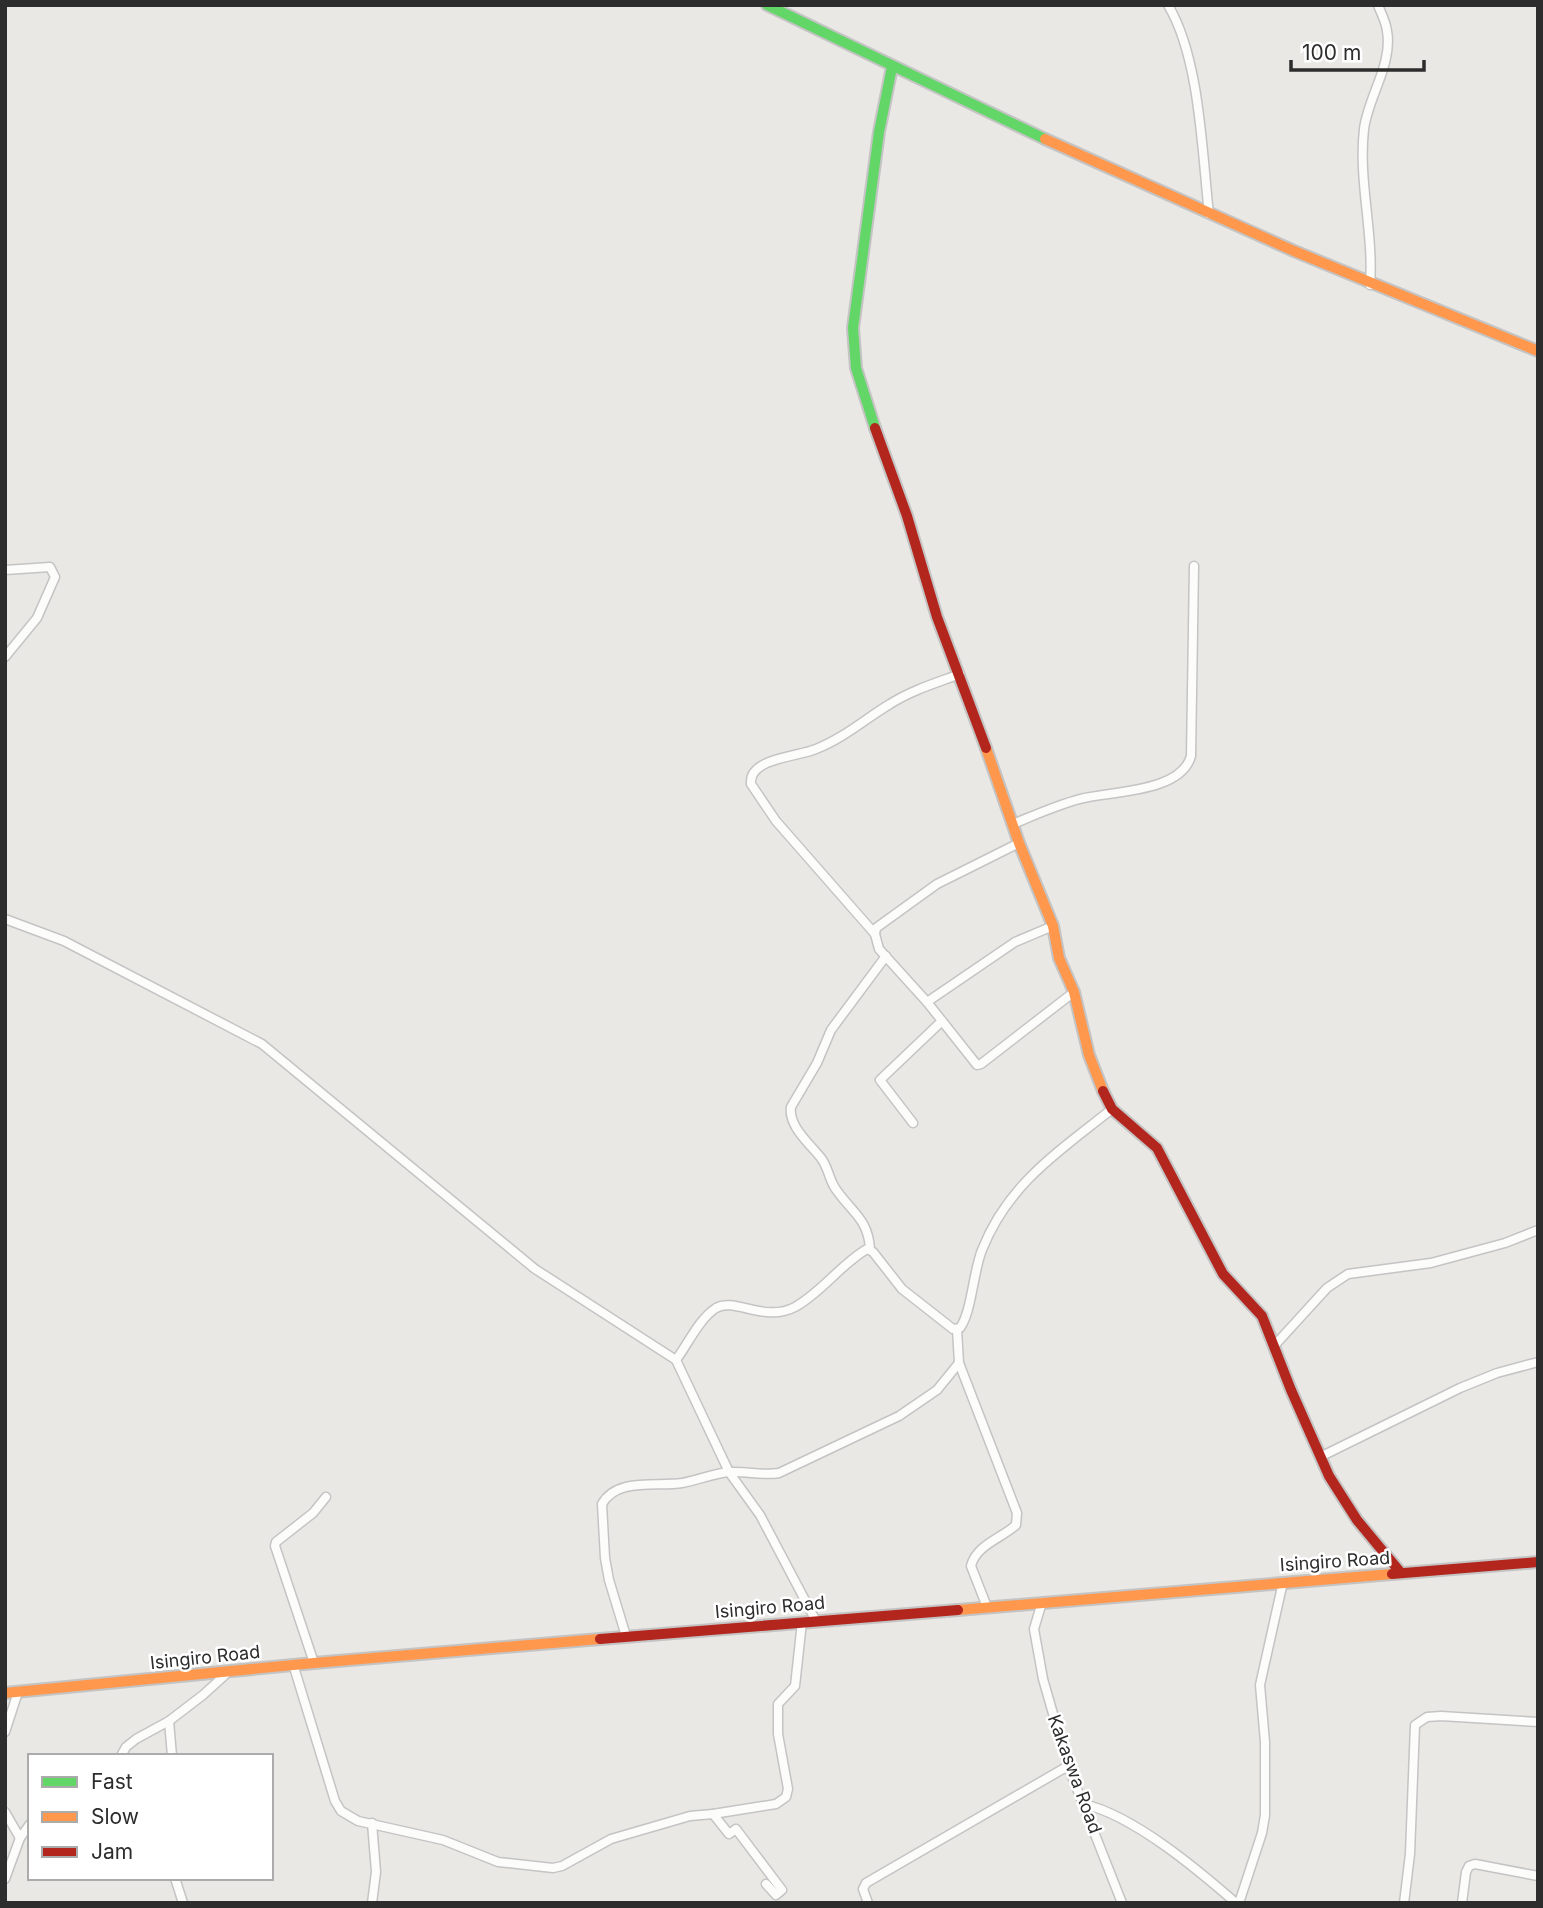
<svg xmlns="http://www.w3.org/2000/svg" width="1543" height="1908" font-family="Inter,sans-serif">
  <rect width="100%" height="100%" fill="#eae8e4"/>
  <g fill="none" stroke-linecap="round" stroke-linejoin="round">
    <defs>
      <g id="street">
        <path d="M1168 5C1200 58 1202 153 1209 214"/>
        <path d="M1370 285C1374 233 1358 181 1364 129 1368 97 1393 64 1387 31 1386 22 1381 13 1378 5"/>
        <path d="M5 570 50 567 55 577 37 618 5 657"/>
        <path d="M960 674C936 683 912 690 890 704 865 719 844 738 816 749 798 757 748 758 751 784L776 821 875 934 879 949 927 1002 977 1065 981 1064 1074 992"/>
        <path d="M1013 824C1035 815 1057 805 1080 799 1110 791 1181 793 1191 756L1194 566"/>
        <path d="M5 919 64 941 262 1044 535 1269 676 1360 729 1472 760 1515 816 1621"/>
        <path d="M875 934 876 928 937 884 1019 843"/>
        <path d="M927 1002 1015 942 1053 926"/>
        <path d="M913 1123 880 1080 942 1021"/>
        <path d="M870 1249C868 1218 851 1212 835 1188 829 1179 828 1167 821 1158 810 1144 788 1126 791 1107L817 1063 831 1030 886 956"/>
        <path d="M957 1329 959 1363 1017 1513 1016 1525C1002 1538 976 1545 971 1566L987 1607"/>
        <path d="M1274 1346 1327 1288 1348 1274 1431 1263 1505 1243 1538 1230"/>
        <path d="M676 1360C688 1344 699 1319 716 1308 734 1297 765 1323 795 1307 822 1292 841 1264 867 1249L873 1252 902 1289 953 1329 960 1328C972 1311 973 1272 982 1250 1008 1184 1058 1152 1112 1109"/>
        <path d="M1320 1457 1460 1388 1497 1373 1538 1362"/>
        <path d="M1042 1602 1034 1629 1043 1679 1068 1766 1122 1903"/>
        <path d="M626 1636 609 1580 605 1558 602 1504C617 1477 657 1487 682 1483 698 1480 715 1473 730 1472 747 1471 763 1476 779 1473L899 1416 937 1390 959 1363"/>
        <path d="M314 1663 275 1546 276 1542 313 1513 326 1497"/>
        <path d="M293 1664 335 1801 341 1811 358 1821 443 1840 498 1862 553 1868 562 1866 611 1839 690 1816 713 1814 729 1834 736 1829 782 1890 776 1895 766 1884"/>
        <path d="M169 1721 172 1756"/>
        <path d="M5 1732 18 1692"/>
        <path d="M121 1756 126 1747 136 1739 169 1721 203 1695 225 1675"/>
        <path d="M1084 1804C1134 1816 1197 1869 1236 1903"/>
        <path d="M5 1812 20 1838"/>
        <path d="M713 1814 776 1804 786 1797 788 1789 778 1734V1704L795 1686 802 1622"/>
        <path d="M372 1823 376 1872 372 1903"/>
        <path d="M175 1878 183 1903"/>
        <path d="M5 1879 20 1838 30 1824"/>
        <path d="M868 1903 863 1889 866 1883 1068 1766"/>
        <path d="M1239 1903 1262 1833 1265 1815V1742L1260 1685 1283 1582"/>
        <path d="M1404 1903 1410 1854 1415 1725 1427 1717 1441 1716 1538 1722"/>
        <path d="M1462 1903 1466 1872 1469 1866 1475 1864 1538 1876"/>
      </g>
      <g id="fast">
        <path d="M767 5 1045 139"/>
        <path d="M875 428 856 368 853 328 879 132 892 67"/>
      </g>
      <g id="slow">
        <path d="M1045 139 1294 251 1538 351"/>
        <path d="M986 748 1019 843 1053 926 1059 958 1074 992 1089 1055 1103 1091"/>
        <path d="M958 1610 1392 1574"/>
        <path d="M5 1693 314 1663 600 1639"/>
      </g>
      <g id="jam">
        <path d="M875 428 907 516 937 617 986 748"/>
        <path d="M1103 1091 1112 1109 1157 1148 1223 1274 1262 1316 1291 1390 1329 1476 1357 1520 1401 1573"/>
        <path d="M1392 1574 1538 1562"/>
        <path d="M600 1639 958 1610"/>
      </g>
    </defs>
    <use href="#street" stroke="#c4c4c4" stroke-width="11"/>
    <use href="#fast" stroke="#c4c4c4" stroke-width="14"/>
    <use href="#slow" stroke="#c4c4c4" stroke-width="14"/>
    <use href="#jam" stroke="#c4c4c4" stroke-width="14"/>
    <use href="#street" stroke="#fcfcfb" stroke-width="8"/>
    <use href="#fast" stroke="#63d668" stroke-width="10"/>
    <use href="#slow" stroke="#ff974d" stroke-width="10"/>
    <use href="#jam" stroke="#b3261e" stroke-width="10"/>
  </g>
  <g text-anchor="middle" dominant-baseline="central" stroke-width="5" stroke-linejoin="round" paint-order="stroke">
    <g font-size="18" fill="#2d2d2d" stroke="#fff">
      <text transform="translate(1335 1561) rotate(-4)">Isingiro Road</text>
      <text transform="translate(770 1607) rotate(-5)">Isingiro Road</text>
      <text transform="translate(205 1657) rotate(-6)">Isingiro Road</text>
      <text transform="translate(1075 1774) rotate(70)">Kakaswa Road</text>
    </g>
  </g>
  <rect width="1543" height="1908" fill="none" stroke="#2d2d2d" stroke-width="14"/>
  <rect x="28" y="1754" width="245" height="126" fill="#ffffff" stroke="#ababab" stroke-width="2"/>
  <rect x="42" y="1777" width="35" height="10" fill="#63d668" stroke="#ababab" stroke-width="2"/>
  <text x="91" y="1789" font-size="21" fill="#2d2d2d">Fast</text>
  <rect x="42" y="1812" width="35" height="10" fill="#ff974d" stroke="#ababab" stroke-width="2"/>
  <text x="91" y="1824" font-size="21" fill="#2d2d2d">Slow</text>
  <rect x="42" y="1847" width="35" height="10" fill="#b3261e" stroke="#ababab" stroke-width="2"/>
  <text x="91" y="1859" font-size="21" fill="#2d2d2d">Jam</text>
  <path d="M1291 60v10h133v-10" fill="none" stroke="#2d2d2d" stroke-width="3.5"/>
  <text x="1302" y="60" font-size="21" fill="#2d2d2d" stroke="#ffffff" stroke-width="5" paint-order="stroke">100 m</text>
</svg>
